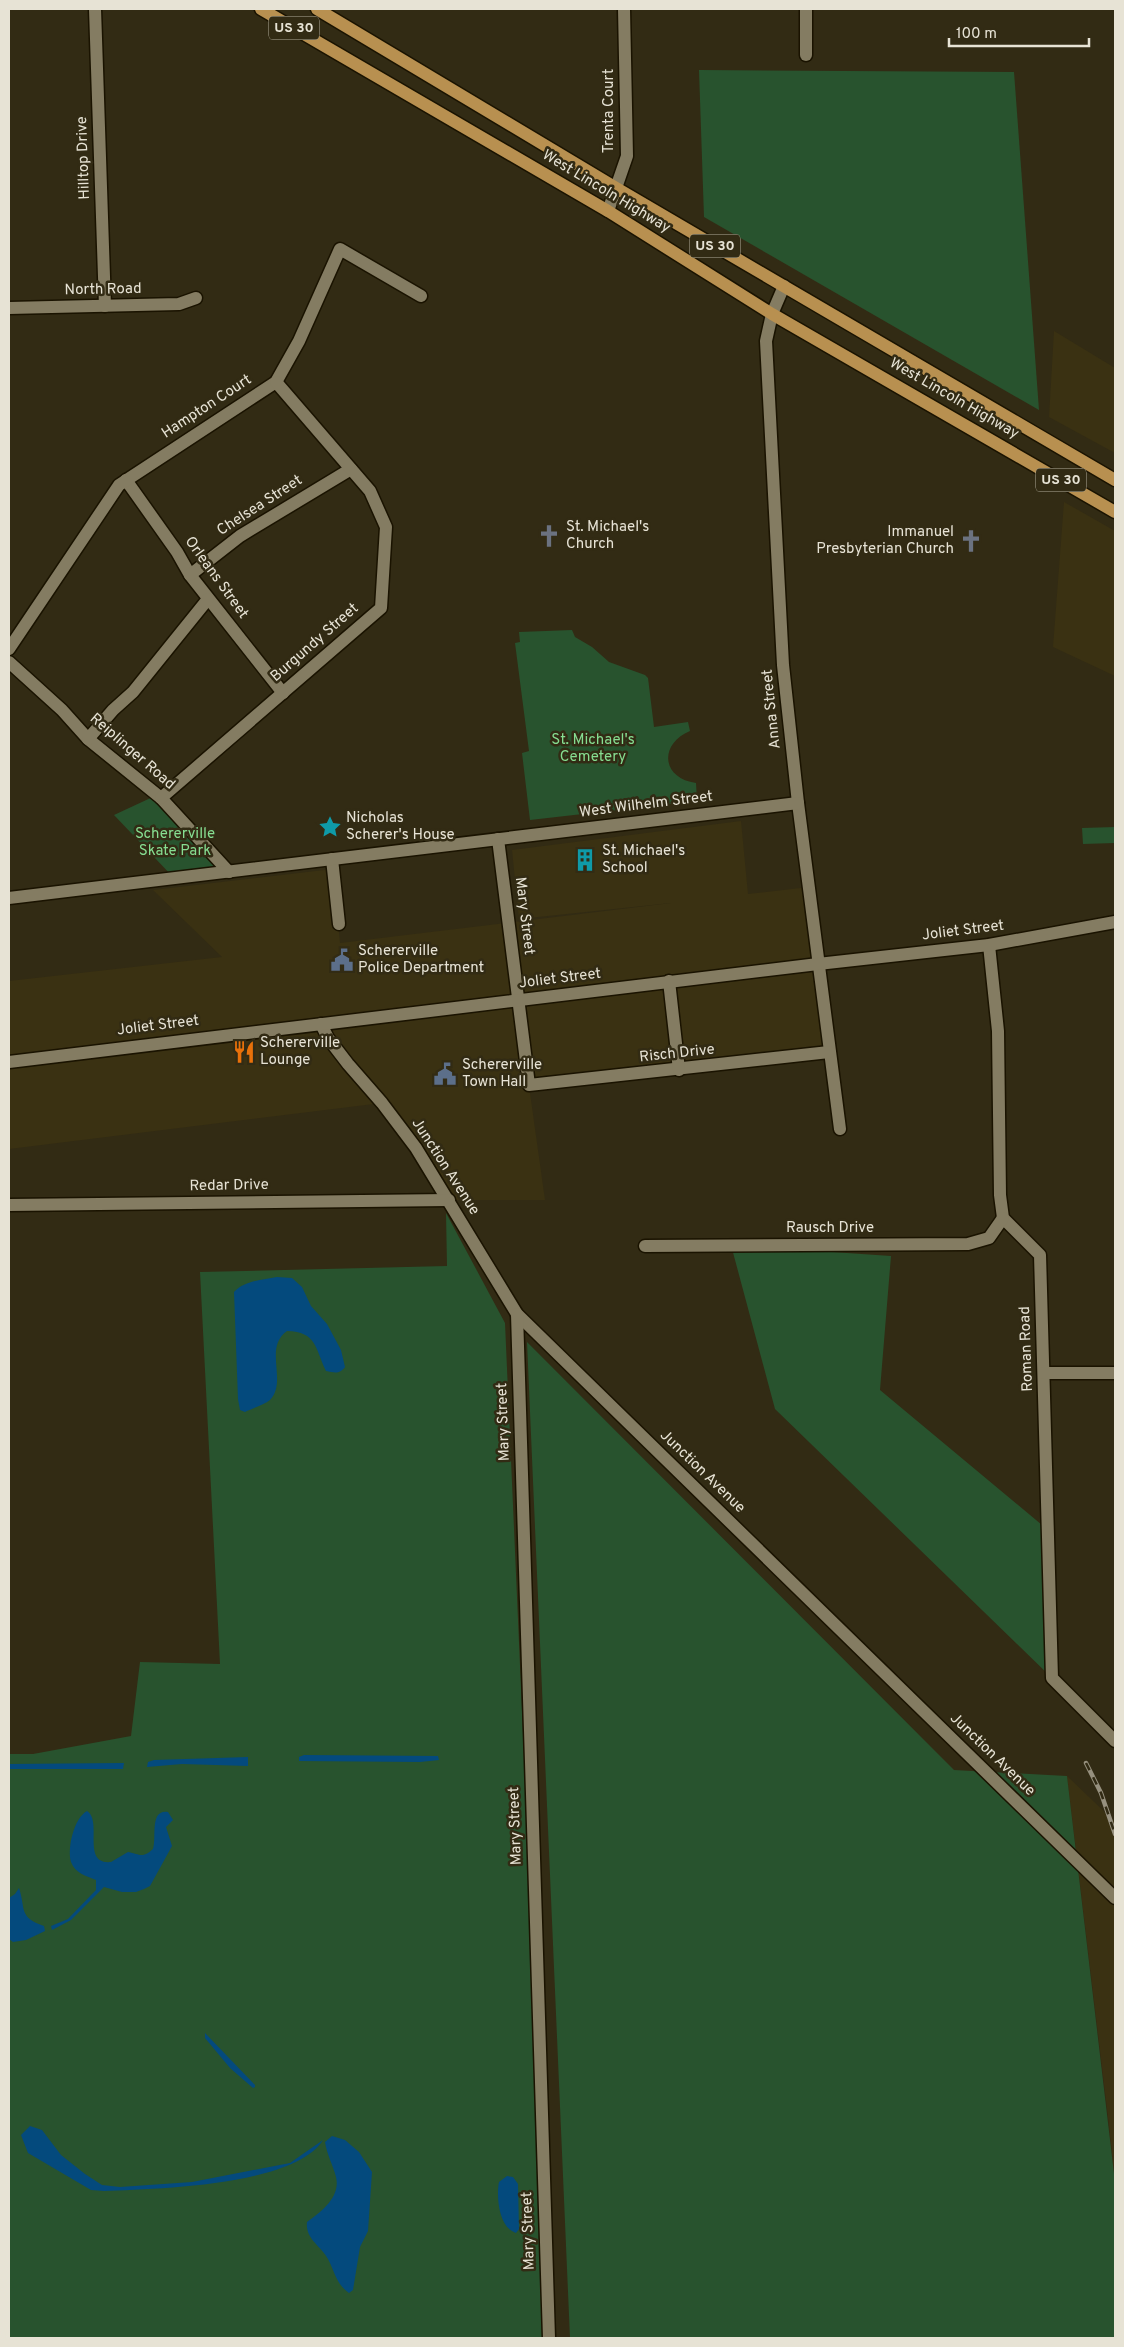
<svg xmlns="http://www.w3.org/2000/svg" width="1124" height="2347" font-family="Overpass,sans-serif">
  <rect width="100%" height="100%" fill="#322b14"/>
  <g fill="#3a3112">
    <path d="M1054 331 1115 368V453L1049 417Z"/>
    <path d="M1064 502 1115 531V676L1053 647Z"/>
    <path d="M741 821 748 894 809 887 829 1052 529 1086 545 1200H449L382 1103 9 1149V981L222 957 153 890 333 869 340 943 671 903 519 919 512 850Z"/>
    <path d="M1067 1776 1115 1822V2182L1108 2117Z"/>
  </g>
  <g fill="#28532e">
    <path d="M699 70 1014 72 1039 410 704 217Z"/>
    <path d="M572 630 575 637 592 647 609 662 645 675 648 678 654 727 688 722 690 731C659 744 661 778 696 783L697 801 530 820 522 753 529 751 515 643 520 642 519 632Z"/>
    <path d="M157 795 229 872 174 878 114 815Z"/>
    <path d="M1115 827V843L1083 844 1082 828Z"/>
    <path d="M446 1213 505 1323 548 2304 547 2338H9V1754H33L131 1736 140 1662 220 1664 200 1272 447 1266Z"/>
    <path d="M731 1245 891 1256 880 1390 1048 1530 1052 1678 775 1409Z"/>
    <path d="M527 1342 954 1770 1067 1776 1115 2182V2338H570Z"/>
  </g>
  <g fill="#044a7d">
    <path d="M277 1277 292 1278 302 1287 311 1306 327 1324 341 1350 345 1367C340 1374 335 1373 326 1371 315 1348 317 1332 287 1331 263 1348 288 1381 270 1400 264 1405 252 1408 245 1412L240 1410 238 1399 234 1292C245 1280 262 1280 277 1277Z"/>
    <path d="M304 1755 438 1756 439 1760 420 1762 299 1761V1757Z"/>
    <path d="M248 1757V1766L182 1764 147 1767 148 1762 154 1760Z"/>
    <path d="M124 1763 123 1769H9V1764Z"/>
    <path d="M87 1811C103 1821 81 1865 111 1862L128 1852C140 1854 142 1859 153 1849 157 1838 149 1809 168 1812L173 1820 166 1827 172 1846 150 1886 144 1889 136 1892H122L104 1887 71 1920 52 1930 51 1926 68 1919 96 1890V1880C86 1876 75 1873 71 1862 67 1848 74 1818 87 1811Z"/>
    <path d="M19 1888C26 1909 18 1917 44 1926L45 1931 26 1940 13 1942 9 1939V1898L15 1894Z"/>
    <path d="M205 2033 255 2085V2087L253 2088 230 2068 205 2038Z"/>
    <path d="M30 2126 42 2130 61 2155 85 2174 102 2185 120 2187 192 2182 290 2163 323 2140C294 2186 156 2189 104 2191L91 2190 28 2153 21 2135Z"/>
    <path d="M332 2136 345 2140 359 2152 372 2172 368 2231 360 2247 353 2290 349 2293C336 2284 335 2272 328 2259 321 2246 305 2239 307 2222 321 2212 341 2197 336 2177 333 2165 327 2155 325 2142Z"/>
    <path d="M507 2176 513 2177 518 2184 519 2229 516 2233C499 2228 496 2197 499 2182Z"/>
  </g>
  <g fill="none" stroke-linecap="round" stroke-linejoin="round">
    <defs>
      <g id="minor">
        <path d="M95 9 105 306"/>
        <path d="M806 9V55"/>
        <path d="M608 211 627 156 624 9"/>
        <path d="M784 286 772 314 766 341 783 665 798 803 840 1129"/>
        <path d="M9 308 179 304 196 298"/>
        <path d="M126 480 177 552 190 575 283 693"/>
        <path d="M190 575 240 536 351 469"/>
        <path d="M9 649 119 485 276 382 299 341 340 249 421 296"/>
        <path d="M9 662 62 710 88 739 161 798 229 872"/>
        <path d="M88 739 113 710 133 692 208 599"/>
        <path d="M161 798 381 608 386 527 370 491 276 382"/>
        <path d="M498 839 529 1085 829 1052"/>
        <path d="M332 859 339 924"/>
        <path d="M9 898 798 803"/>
        <path d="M989 945 998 1031 1000 1195 1003 1218 1040 1255 1052 1678 1115 1741"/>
        <path d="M669 981 679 1070"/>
        <path d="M321 1024 328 1038 348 1064 382 1103 416 1148 517 1314 1115 1898"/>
        <path d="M9 1062 818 964 989 945 1115 922"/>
        <path d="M9 1205 449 1200"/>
        <path d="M645 1246 968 1244 989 1238 1003 1218"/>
        <path d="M517 1314 549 2338"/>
        <path d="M1044 1373H1115"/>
      </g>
      <g id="major">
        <path d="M261 9 608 211 772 314 1115 512"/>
        <path d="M317 9 616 188 1115 480"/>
      </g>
    </defs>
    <use href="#minor" stroke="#1a1300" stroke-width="15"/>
    <use href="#major" stroke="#1a1300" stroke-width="15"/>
    <use href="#minor" stroke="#847c62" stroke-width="12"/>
    <use href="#major" stroke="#b89050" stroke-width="12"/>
    <defs>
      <path id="rail" d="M1086 1763 1101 1793 1115 1834"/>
    </defs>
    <use href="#rail" stroke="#96907e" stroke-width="4.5"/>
    <use href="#rail" stroke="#322b14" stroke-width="2.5" stroke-dasharray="8" stroke-linecap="butt"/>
  </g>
  <defs>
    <symbol id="church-bare" viewBox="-9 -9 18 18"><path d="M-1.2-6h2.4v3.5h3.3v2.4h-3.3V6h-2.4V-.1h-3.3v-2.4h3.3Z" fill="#6b7280" stroke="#322b14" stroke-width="2.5" paint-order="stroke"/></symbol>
    <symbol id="sight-bare" viewBox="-9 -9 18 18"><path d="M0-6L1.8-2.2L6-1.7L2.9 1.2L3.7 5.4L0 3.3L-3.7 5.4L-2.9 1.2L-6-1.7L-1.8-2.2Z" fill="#0f9aa8" stroke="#322b14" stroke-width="2.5" paint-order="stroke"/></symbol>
    <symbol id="building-bare" viewBox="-9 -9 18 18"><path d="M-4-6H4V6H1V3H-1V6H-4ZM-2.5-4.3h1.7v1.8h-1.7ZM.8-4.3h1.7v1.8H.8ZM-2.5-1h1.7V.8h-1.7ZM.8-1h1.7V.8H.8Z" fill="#0f9aa8" stroke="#322b14" stroke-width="2.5" paint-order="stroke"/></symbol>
    <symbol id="civic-bare" viewBox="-9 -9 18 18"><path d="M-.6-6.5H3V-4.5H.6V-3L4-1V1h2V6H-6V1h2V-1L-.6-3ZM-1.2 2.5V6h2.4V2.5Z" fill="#5c6f8a" stroke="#322b14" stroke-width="2.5" paint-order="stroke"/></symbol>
    <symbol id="restaurant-bare" viewBox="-9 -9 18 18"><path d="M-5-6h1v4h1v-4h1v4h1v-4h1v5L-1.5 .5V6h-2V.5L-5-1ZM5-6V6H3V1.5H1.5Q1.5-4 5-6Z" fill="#e8710a" stroke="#322b14" stroke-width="2.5" paint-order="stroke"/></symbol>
  </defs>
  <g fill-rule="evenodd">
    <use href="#church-bare" x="533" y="520" width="32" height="32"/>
    <use href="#church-bare" x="955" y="525" width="32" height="32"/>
    <use href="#sight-bare" x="314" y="811" width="32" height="32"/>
    <use href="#building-bare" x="569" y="844" width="32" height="32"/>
    <use href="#civic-bare" x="326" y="944" width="32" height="32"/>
    <use href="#restaurant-bare" x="228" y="1036" width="32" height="32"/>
    <use href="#civic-bare" x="429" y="1058" width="32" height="32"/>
  </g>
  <g text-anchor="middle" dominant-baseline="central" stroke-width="5" stroke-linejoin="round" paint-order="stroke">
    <g fill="#322b14" stroke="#b1ac9b" stroke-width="1">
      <rect x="269" y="16.5" width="50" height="23" rx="4"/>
      <rect x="690" y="234.5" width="50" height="23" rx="4"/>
      <rect x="1036" y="468.5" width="50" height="23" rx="4"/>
    </g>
    <g font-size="14" font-weight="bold" fill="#e7e3d5">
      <text x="294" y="28">US 30</text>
      <text x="715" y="246">US 30</text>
      <text x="1061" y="480">US 30</text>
    </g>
    <g font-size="15" fill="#e7e3d5" stroke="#322b14">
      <text transform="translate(609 111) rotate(-90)">Trenta Court</text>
      <text transform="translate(84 158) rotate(-92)">Hilltop Drive</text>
      <text transform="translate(606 192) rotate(31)">West Lincoln Highway</text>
      <text transform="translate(103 290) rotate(-1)">North Road</text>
      <text transform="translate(954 399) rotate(30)">West Lincoln Highway</text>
      <text transform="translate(207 407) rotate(-33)">Hampton Court</text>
      <text transform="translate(260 506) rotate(-33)">Chelsea Street</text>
      <text transform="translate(216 578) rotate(54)">Orleans Street</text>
      <text transform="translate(315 643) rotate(-41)">Burgundy Street</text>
      <text transform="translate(772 709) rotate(-96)">Anna Street</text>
      <text transform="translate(132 752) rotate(41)">Reiplinger Road</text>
      <text transform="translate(646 805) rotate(-7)">West Wilhelm Street</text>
      <text transform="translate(524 916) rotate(83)">Mary Street</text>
      <text transform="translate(963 931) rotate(-7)">Joliet Street</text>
      <text transform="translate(560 979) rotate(-7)">Joliet Street</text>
      <text transform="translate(158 1026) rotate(-7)">Joliet Street</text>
      <text transform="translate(677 1054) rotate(-6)">Risch Drive</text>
      <text transform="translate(445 1167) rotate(57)">Junction Avenue</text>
      <text transform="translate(229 1186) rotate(-1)">Redar Drive</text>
      <text x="830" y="1228">Rausch Drive</text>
      <text transform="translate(1027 1349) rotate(-92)">Roman Road</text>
      <text transform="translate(504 1422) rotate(-92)">Mary Street</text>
      <text transform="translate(702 1472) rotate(44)">Junction Avenue</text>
      <text transform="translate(992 1755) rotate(44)">Junction Avenue</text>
      <text transform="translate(516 1826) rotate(-92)">Mary Street</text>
      <text transform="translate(529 2231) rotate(-92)">Mary Street</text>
    </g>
    <g font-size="15" fill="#e7e3d5" stroke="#322b14" text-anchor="start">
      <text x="566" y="527">St. Michael's<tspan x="566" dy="17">Church</tspan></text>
      <text x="954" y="532" text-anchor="end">Immanuel<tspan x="954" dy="17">Presbyterian Church</tspan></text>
      <text x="346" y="818">Nicholas<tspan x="346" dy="17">Scherer's House</tspan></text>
      <text x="602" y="851">St. Michael's<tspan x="602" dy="17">School</tspan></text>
      <text x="358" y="951">Schererville<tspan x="358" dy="17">Police Department</tspan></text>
      <text x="260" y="1043">Schererville<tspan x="260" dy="17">Lounge</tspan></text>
      <text x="462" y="1065">Schererville<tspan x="462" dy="17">Town Hall</tspan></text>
    </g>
    <g font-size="15" fill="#86dd91" stroke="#322b14">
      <text x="593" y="740">St. Michael's<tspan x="593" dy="17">Cemetery</tspan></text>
      <text x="175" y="834">Schererville<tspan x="175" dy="17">Skate Park</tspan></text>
    </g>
  </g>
  <rect width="1124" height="2347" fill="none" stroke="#e7e3d5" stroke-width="20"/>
  <path d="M949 38v8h140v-8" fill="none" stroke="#e7e3d5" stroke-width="2.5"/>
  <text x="956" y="38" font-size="15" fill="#e7e3d5" stroke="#322b14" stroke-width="4" paint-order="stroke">100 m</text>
</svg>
